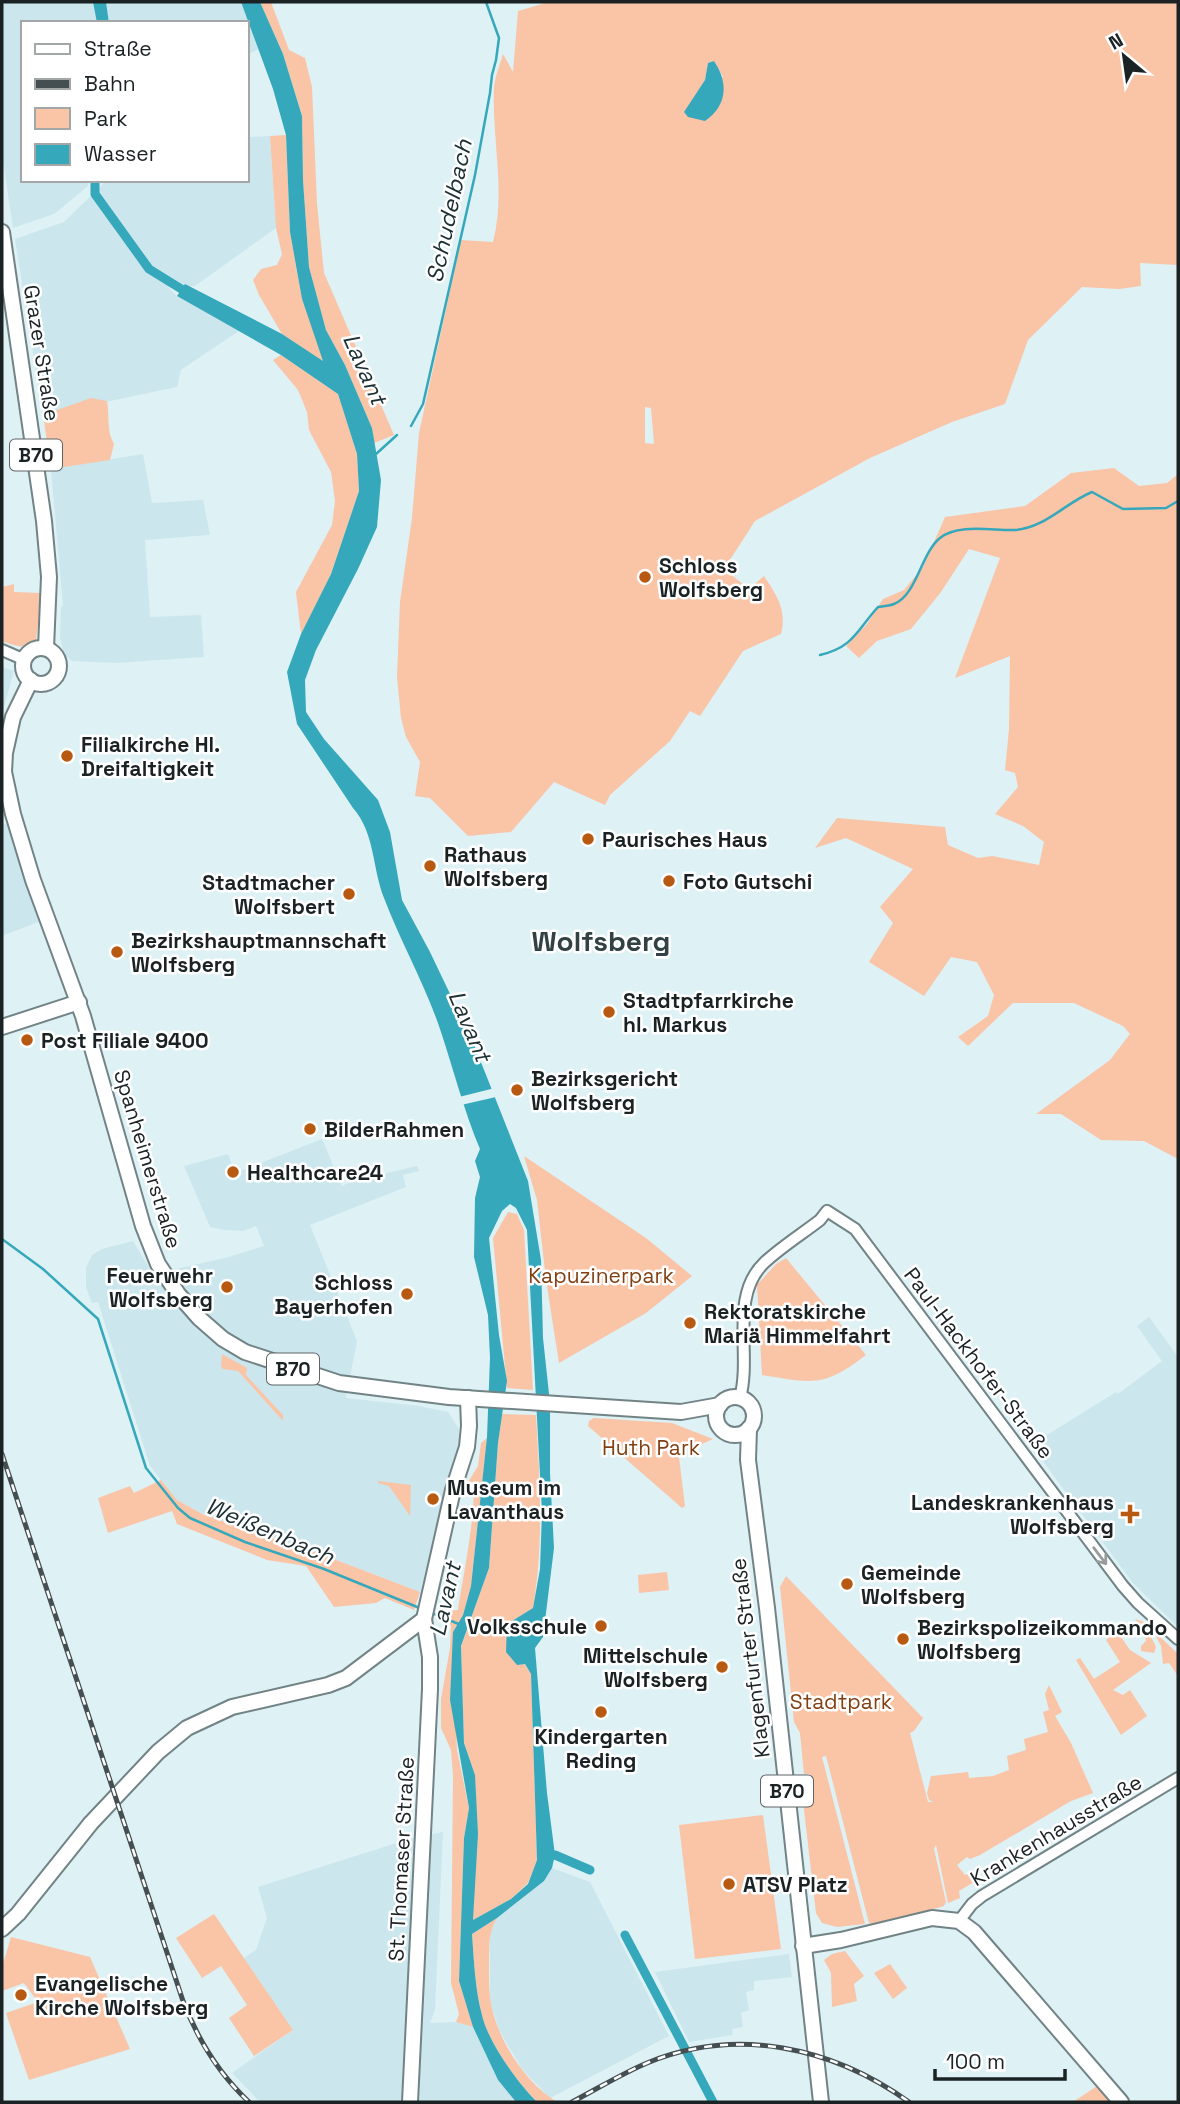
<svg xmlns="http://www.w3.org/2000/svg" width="1180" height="2104" font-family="'Space Grotesk',sans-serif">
  <rect width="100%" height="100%" fill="#def1f5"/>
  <g fill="#cbe7ed">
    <path d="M2 2H93L97 23H23V180H89L88 186 54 214 13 228 2 154Z"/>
    <path d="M106 2H241L259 49 247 55V23H109Z"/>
    <path d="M270 136 276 228 195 286 168 287 177 296 239 331 181 370 177 387 43 415 15 239 64 222 107 180H247V137Z"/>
    <path d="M143 454 152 503 203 500 210 535 145 540 150 617 201 615 204 657 115 663 72 661 64 654 60 638 61 607 63 606 51 469Z"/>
    <path d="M2 667 14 671 2 714Z"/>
    <path d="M8 823 41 921 2 936V825Z"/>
    <path d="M322 1139 342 1186 364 1175 366 1178 417 1166 419 1171 403 1175 406 1187 310 1225 357 1341 346 1398 419 1406 448 1412 459 1429V1442L420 1592 318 1553 204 1515 177 1500 150 1466 98 1302 92 1303 86 1287V1268L92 1255 102 1249 133 1241 153 1274 225 1258 264 1246 256 1226 243 1231 224 1230 210 1227 184 1166 228 1154 235 1173Z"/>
    <path d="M1149 1317 1178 1357V1627L1133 1583 1031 1445 1116 1392 1118 1394 1162 1361 1137 1326Z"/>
    <path d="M443 1832 435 2010 430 2023 456 2022 473 2027 498 2080 516 2102H260L232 2073 293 2030 244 1958 256 1950 267 1918 258 1887 412 1838Z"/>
    <path d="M552 1868 590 1882 669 2036 550 2098 522 2069 499 2030 490 2001V1932L497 1918 544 1881Z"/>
    <path d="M789 1954 792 1977 754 1981V1990L746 1992 749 2010 741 2013 743 2027 732 2029 733 2035 689 2042 655 1972Z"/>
  </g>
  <g fill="#fac4a7" fill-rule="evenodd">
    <path d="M260 2H271L289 50 305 58 312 87 317 204 324 273 394 435 374 443 372 428 345 365 326 330 309 267 303 180 302 116 283 54Z"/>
    <path d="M549 2H1178V265L1140 263 1141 286 1119 289 1082 287 1028 340 1005 404 952 422 870 458 755 521 724 569 749 589 764 576C777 596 787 610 781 634L743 651 700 716 690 711 670 741 610 795 605 805 554 782 511 832 468 836 430 798 415 796 420 762 406 737 401 718 397 677 400 602 412 518 419 433 461 240 493 242C506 192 492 141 494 90 494 78 500 65 503 54L513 72 518 11ZM714 61 723 77 693 99 705 80 708 63ZM645 407 651 408 654 444 645 443Z"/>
    <path d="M286 135 290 232 302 299 324 362 282 334 259 295 253 280 261 269 277 265 282 254 276 228 270 136Z"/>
    <path d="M281 355 338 394 357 454 359 491 331 574 301 634 296 592 332 525 335 501 331 472 309 430 307 412 298 390 273 360Z"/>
    <path d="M91 398 107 401C110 417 106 430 114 444L110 460 51 469 43 415Z"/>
    <path d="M1114 468 1139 486 1167 483 1178 474V1159L1144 1141 1101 1140 1061 1114H1036L1110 1060 1130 1034 1123 1026 1074 1003H1013L968 1046 958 1037 988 1016 994 995 977 962 951 957 924 996 869 962 893 923 880 907 913 869 846 838 815 848 837 818 945 827 948 845 978 858 992 856 1039 865 1044 842 1023 826 995 814 1018 787 1015 773 1005 770 1009 729 1010 656 955 678 1000 558 969 549 941 592 911 629 877 641 859 658 846 646 867 624 883 599 904 590 923 567 945 517 1025 506 1071 473Z"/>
    <path d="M14 584V592L42 593 36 640C27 651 13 645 2 641V587Z"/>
    <path d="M524 1156 646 1238 692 1276 646 1313 559 1363 546 1280 537 1200Z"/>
    <path d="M508 1212 517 1214 524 1230 533 1390 507 1388 493 1238Z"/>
    <path d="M786 1258 866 1355C823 1388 813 1383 762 1375L757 1285 776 1264Z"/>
    <path d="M222 1354 247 1368 246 1375 283 1415V1421L238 1371 223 1369 221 1366Z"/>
    <path d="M502 1414 536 1415C540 1481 544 1543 533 1608L507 1624V1637L531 1674 537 1860 528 1883 511 1899 473 1920 475 1775 464 1743 461 1646 489 1568 498 1443Z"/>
    <path d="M594 1418 672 1423 713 1439 700 1445 678 1449 685 1506 682 1508 588 1426 589 1421Z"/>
    <path d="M487 1438 471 1586 463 1615 453 1632 457 1750 469 1808 464 1838 459 1981 473 2027 456 2022 459 2014 451 1983 453 1776 451 1750 441 1728V1699L450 1648 451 1625 441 1619 442 1611 458 1610C461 1588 479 1499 472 1485L467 1484 478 1466 481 1443Z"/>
    <path d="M161 1480 177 1500 204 1515 318 1553 420 1592 414 1610 385 1598 376 1603 334 1607 306 1566 267 1560 177 1524 172 1511 108 1533 98 1498 130 1486 134 1493Z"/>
    <path d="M378 1481 411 1485 410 1516 389 1486 378 1483Z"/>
    <path d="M667 1572 669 1590 639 1593 638 1575Z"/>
    <path d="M786 1576 923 1718 914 1731 910 1733 928 1802H933L929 1800 927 1793 931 1776 968 1772 969 1778 993 1776 1009 1770 1007 1756 1026 1750 1024 1739 1048 1732 1043 1712 1049 1710 1045 1694 1049 1685 1062 1712 1055 1716 1071 1743 1093 1793 1071 1801 980 1855 970 1859 967 1857 957 1865 965 1875 970 1873 974 1882 959 1891 960 1898 948 1903 936 1845 934 1849 946 1902 944 1906 875 1926 869 1923 826 1756 822 1757 865 1924 837 1927 822 1923 816 1913 802 1793 813 1790 810 1774H804L800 1733 794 1722 780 1587Z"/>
    <path d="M1135 1619 1144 1622 1156 1647 1154 1653 1141 1651V1646L1146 1641 1144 1631Z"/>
    <path d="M1152 1629 1178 1654V1676L1169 1663 1163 1664 1161 1646Z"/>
    <path d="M1117 1631 1130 1650 1151 1663 1113 1690 1123 1695 1130 1690 1147 1716 1121 1735 1076 1660 1080 1658 1094 1679 1120 1662 1106 1640Z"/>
    <path d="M763 1815 781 1949 695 1959 679 1825Z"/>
    <path d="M214 1914 293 2030 254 2056 229 2018 247 2005 221 1966 202 1978 176 1938Z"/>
    <path d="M497 1918C487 1936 490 1945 489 1965 489 1976 489 1987 490 1998 495 2036 524 2082 557 2102H537C517 2082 488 2042 482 2015 475 1988 474 1961 472 1934Z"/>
    <path d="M11 1937 90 1957 130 2049 29 2080 6 2013 38 2002 24 1983 2 1991V1967Z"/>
    <path d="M845 1951 864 1976 854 1984 857 2001 832 2007 831 1973 824 1960 832 1954Z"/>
    <path d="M890 1964 907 1988 893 1999 874 1973Z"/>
    <path d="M1097 2086 1110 2102H1073Z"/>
  </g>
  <g fill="#36a8bb" fill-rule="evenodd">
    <path d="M93 2H106L109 23H97Z"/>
    <path d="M241 2H260L283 54 302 116 303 180 309 267 326 330 345 365 372 428 381 480 377 527 358 569 316 650 305 680 306 712 324 739 378 800 390 832 402 900 430 952 473 1042 528 1181 541 1260 543 1338 550 1403V1473L554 1548 543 1637 535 1648 547 1793 555 1855 552 1868 544 1881 497 1918 472 1934C474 1961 475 1989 482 2015 488 2042 517 2082 537 2102H516L498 2080 473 2027 459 1981 464 1838 469 1808 450 1700 453 1632 463 1615 471 1586 487 1437 490 1358 488 1315 474 1257 475 1198 480 1177 475 1161 480 1149C464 1111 454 1071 441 1032 426 986 401 943 384 898 372 867 375 833 353 808L297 724 287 672 301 634 331 574 359 491 357 454 338 394 281 355 177 296 185 284 282 334 323 361 302 299 290 232 286 135 273 89ZM510 1204 516 1208 527 1230 542 1512 540 1569 533 1608 507 1624 506 1652 517 1665 525 1664 531 1674 537 1860 528 1884 511 1899 473 1920 478 1834 475 1775 464 1743 461 1646 489 1568 498 1443 507 1381 499 1335 489 1238 502 1211Z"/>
    <path d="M714 61C729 83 727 106 705 121L688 117 684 112 705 80 708 63Z"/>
  </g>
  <path fill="#def1f5" d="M495 1088 496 1097 461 1105 459 1097Z"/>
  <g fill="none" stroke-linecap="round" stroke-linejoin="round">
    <g stroke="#36a8bb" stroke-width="2.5">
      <path d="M411 426 423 404 475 175 490 93 492 75 496 60 499 38 486 2"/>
      <path d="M376 454 397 435"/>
      <path d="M820 655C854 647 857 630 878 607 883 606 889 606 894 604 917 595 921 553 940 538 958 523 994 531 1015 530 1045 528 1065 503 1092 492L1123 509 1166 508 1178 501"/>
      <path d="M2 1239 43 1269 98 1319 146 1468 178 1508 190 1518 245 1542 324 1569 422 1609"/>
      <path d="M432 1613 461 1625"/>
    </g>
    <g stroke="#36a8bb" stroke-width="9">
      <path d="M95 180V194L149 269 191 295"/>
      <path d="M545 1854 555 1855 590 1870"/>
      <path d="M625 1935 713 2102"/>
    </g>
    <defs>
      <g id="minor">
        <path d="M2 650 25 660"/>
        <path d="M740 1398C752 1355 729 1297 764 1263 781 1247 802 1234 820 1220L827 1211 855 1229 1123 1586 1138 1603 1178 1639"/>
        <path d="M959 1921 972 1904 982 1896 1178 1778"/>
      </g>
      <g id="major">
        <path d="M2 232 44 521 49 577 46 648"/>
        <circle cx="41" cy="666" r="18"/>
        <path d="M31 680 13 717 5 753 4 772 13 814 33 880 83 1016 143 1226 158 1264 178 1294 199 1318 223 1339 245 1352 339 1383 449 1397 681 1412 720 1405"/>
        <path d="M2 1027 79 1002"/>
        <circle cx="735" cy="1416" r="19"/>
        <path d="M749 1428 748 1460 767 1608 821 2102"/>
        <path d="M2 1929 18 1914 91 1823 158 1752 187 1728 232 1707 328 1685 346 1678 424 1619 453 1490 467 1447 469 1426 468 1398"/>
        <path d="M803 1946 841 1940 932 1918 959 1921 974 1932 1121 2102"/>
        <path d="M410 2102 430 1689V1657L424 1619"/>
      </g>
    </defs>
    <use href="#minor" stroke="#728386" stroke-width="14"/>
    <use href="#major" stroke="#728386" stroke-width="18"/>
    <use href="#minor" stroke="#fff" stroke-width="10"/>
    <use href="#major" stroke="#fff" stroke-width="14"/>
    <defs>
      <g id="rail">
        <path d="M2 1454 183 2001C198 2040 218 2073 249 2102"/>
        <path d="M572 2102C597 2089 621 2074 647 2063 737 2026 832 2047 909 2102"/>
      </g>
    </defs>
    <use href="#rail" stroke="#454f51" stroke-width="5"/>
    <use href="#rail" stroke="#fff" stroke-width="2.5" stroke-dasharray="8" stroke-linecap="butt"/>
  </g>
  <defs><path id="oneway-shaft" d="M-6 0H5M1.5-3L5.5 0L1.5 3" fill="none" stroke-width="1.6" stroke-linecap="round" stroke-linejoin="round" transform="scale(1.75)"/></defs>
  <use stroke="#989c9c" href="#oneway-shaft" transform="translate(1100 1556) rotate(53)"/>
  <g fill="#b85911" stroke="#fff" stroke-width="2.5">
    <circle cx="645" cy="577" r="7"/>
    <circle cx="67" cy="756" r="7"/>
    <circle cx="588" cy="839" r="7"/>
    <circle cx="430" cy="866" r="7"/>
    <circle cx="669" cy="881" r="7"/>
    <circle cx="349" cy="894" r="7"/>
    <circle cx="117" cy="952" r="7"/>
    <circle cx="609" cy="1012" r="7"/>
    <circle cx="27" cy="1040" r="7"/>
    <circle cx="517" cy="1090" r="7"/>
    <circle cx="310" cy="1129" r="7"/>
    <circle cx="233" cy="1172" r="7"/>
    <circle cx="227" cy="1287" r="7"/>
    <circle cx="407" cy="1294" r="7"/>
    <circle cx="690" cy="1323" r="7"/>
    <circle cx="433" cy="1499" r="7"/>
    <path d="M1126.5 1503.5h7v7h7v7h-7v7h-7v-7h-7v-7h7z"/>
    <circle cx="847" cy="1584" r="7"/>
    <circle cx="601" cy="1626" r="7"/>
    <circle cx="903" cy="1639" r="7"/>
    <circle cx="722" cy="1667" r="7"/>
    <circle cx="601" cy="1712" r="7"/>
    <circle cx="729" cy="1884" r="7"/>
    <circle cx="21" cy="1995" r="7"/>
  </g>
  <g text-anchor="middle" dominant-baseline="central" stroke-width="5" stroke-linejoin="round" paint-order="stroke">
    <g fill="#fff" stroke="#5f6466" stroke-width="2">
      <rect x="10" y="439.5" width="52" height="31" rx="5"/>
      <rect x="267" y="1353.5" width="52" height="31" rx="5"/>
      <rect x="761" y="1775.5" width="52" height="31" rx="5"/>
    </g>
    <g font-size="19" font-weight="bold" fill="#1b2224">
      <text x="36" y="455">B70</text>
      <text x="293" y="1369">B70</text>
      <text x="787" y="1791">B70</text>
    </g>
    <g font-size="21" fill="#1b2224" stroke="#fff">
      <text transform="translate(42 353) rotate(81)">Grazer Straße</text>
      <text transform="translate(148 1159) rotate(73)">Spanheimerstraße</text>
      <text transform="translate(979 1363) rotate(53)">Paul-Hackhofer-Straße</text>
      <text transform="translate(750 1658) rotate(-97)">Klagenfurter Straße</text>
      <text transform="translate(1056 1830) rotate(-31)">Krankenhausstraße</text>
      <text transform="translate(401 1859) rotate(-87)">St. Thomaser Straße</text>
    </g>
    <g font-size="21" font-weight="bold" fill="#1b2224" stroke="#fff" text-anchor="start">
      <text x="659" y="565">Schloss<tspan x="659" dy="24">Wolfsberg</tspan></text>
      <text x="81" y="744">Filialkirche Hl.<tspan x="81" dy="24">Dreifaltigkeit</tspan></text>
      <text x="602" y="839">Paurisches Haus</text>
      <text x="444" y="854">Rathaus<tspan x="444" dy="24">Wolfsberg</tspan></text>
      <text x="683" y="881">Foto Gutschi</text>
      <text x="335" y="882" text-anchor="end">Stadtmacher<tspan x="335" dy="24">Wolfsbert</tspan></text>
      <text x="131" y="940">Bezirkshauptmannschaft<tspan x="131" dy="24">Wolfsberg</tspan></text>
      <text x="623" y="1000">Stadtpfarrkirche<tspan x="623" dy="24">hl. Markus</tspan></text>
      <text x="41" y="1040">Post Filiale 9400</text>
      <text x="531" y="1078">Bezirksgericht<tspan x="531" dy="24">Wolfsberg</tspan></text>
      <text x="324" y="1129">BilderRahmen</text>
      <text x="247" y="1172">Healthcare24</text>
      <text x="213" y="1275" text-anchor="end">Feuerwehr<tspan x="213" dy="24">Wolfsberg</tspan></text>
      <text x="393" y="1282" text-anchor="end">Schloss<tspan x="393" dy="24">Bayerhofen</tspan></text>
      <text x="704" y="1311">Rektoratskirche<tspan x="704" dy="24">Mariä Himmelfahrt</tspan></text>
      <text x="447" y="1487">Museum im<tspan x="447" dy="24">Lavanthaus</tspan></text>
      <text x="1114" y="1502" text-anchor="end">Landeskrankenhaus<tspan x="1114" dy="24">Wolfsberg</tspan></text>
      <text x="861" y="1572">Gemeinde<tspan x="861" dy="24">Wolfsberg</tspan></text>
      <text x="587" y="1626" text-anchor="end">Volksschule</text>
      <text x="917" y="1627">Bezirkspolizeikommando<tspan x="917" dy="24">Wolfsberg</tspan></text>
      <text x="708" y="1655" text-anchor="end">Mittelschule<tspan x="708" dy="24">Wolfsberg</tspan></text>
      <text x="601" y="1736" text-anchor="middle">Kindergarten<tspan x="601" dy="24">Reding</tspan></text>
      <text x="743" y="1884">ATSV Platz</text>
      <text x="35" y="1983">Evangelische<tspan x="35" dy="24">Kirche Wolfsberg</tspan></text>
    </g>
    <g font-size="21" fill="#813f12" stroke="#fff">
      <text x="601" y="1275">Kapuzinerpark</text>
      <text x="651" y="1447">Huth Park</text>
      <text x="841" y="1701">Stadtpark</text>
    </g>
    <g font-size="23" font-style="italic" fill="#1b2f32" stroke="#fff">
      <text transform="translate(449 211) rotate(-78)">Schudelbach</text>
      <text transform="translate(365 369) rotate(66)">Lavant</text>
      <text transform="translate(470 1026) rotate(67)">Lavant</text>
      <text transform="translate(270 1531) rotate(23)">Weißenbach</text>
      <text transform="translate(445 1599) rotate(-77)">Lavant</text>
    </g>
    <g font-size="28" font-weight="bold" fill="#314144" stroke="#fff">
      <text x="601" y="941">Wolfsberg</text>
    </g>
  </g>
  <rect width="1180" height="2104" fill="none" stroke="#1b2224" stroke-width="7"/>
  <rect x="21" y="21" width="228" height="161" fill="#ffffff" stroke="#a4a7a7" stroke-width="2"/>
  <rect x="35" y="44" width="35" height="10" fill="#ffffff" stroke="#a4a7a7" stroke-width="2"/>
  <text x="84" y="56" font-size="21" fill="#1b2224">Straße</text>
  <rect x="35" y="79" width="35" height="10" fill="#454f51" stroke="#a4a7a7" stroke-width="2"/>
  <text x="84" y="91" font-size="21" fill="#1b2224">Bahn</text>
  <rect x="35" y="108" width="35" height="21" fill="#fac4a7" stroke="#a4a7a7" stroke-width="2"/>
  <text x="84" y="126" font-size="21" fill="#1b2224">Park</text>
  <rect x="35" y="144" width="35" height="21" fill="#36a8bb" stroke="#a4a7a7" stroke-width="2"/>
  <text x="84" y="161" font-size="21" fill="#1b2224">Wasser</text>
  <g transform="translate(1124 56) rotate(331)" stroke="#ffffff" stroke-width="5" paint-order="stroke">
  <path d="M0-5L12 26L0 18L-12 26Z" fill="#1b2224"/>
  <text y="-10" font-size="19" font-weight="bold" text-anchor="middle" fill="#1b2224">N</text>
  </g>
  <path d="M935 2069v10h130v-10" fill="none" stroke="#1b2224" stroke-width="3.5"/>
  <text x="946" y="2069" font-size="21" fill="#1b2224" stroke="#ffffff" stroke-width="5" paint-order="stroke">100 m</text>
</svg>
